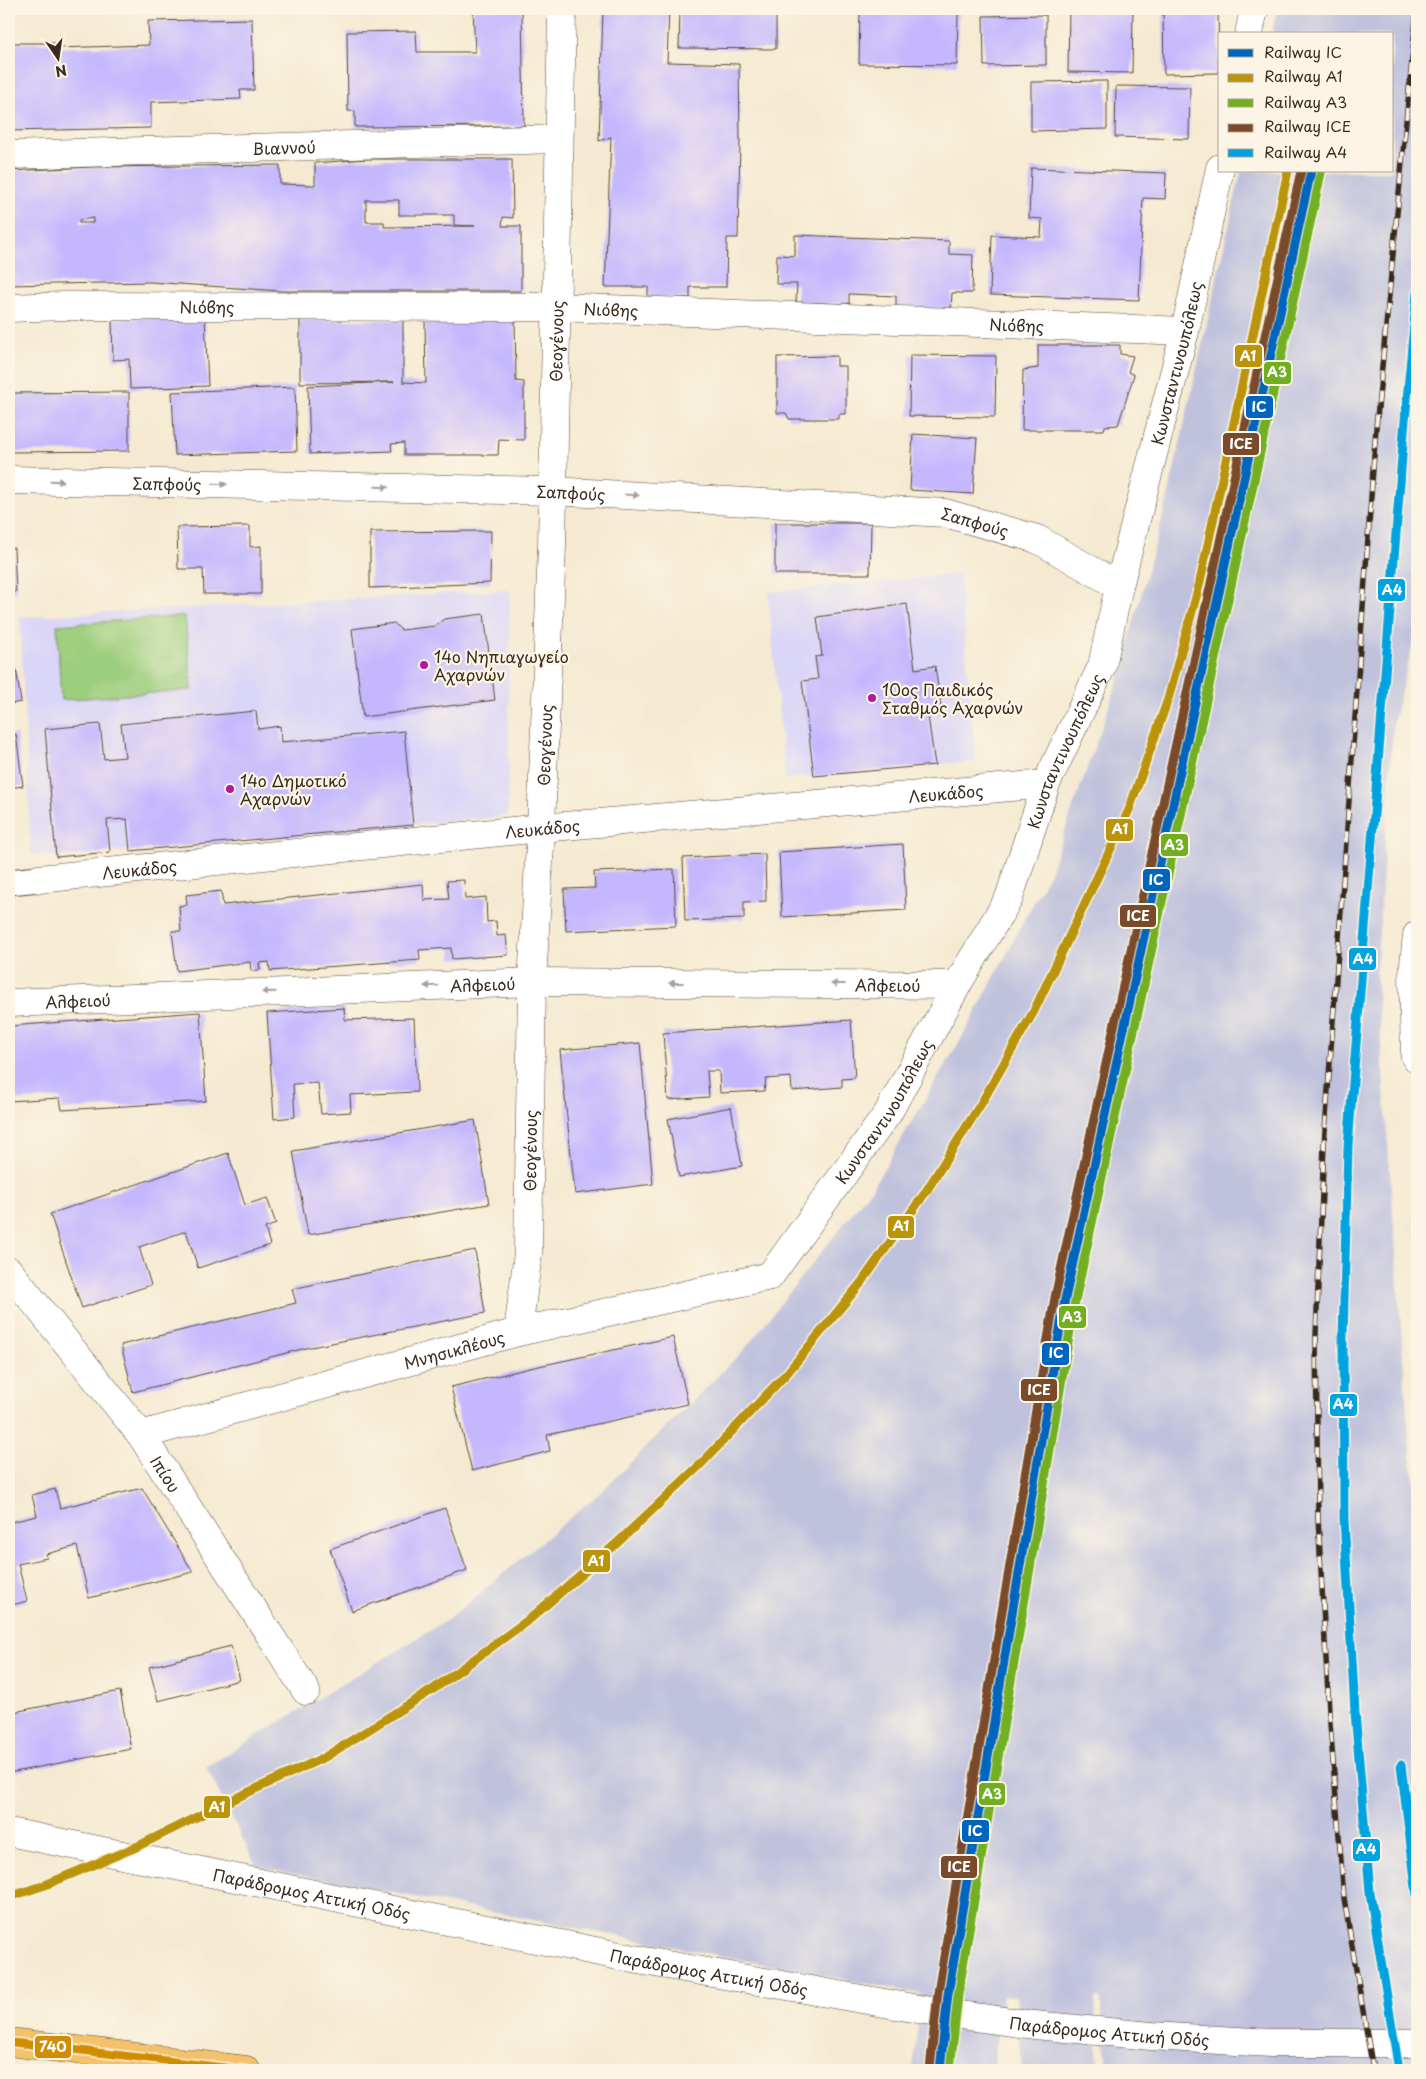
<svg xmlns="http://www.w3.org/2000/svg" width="1426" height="2079" font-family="'Playpen Sans',sans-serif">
  <rect width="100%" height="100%" fill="#fcf5e5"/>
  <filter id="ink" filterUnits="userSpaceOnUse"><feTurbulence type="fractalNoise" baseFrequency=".02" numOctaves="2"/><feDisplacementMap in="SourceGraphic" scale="10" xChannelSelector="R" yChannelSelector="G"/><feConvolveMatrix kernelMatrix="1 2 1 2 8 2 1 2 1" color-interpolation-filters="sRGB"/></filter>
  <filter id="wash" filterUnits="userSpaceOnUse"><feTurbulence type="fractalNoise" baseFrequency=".0096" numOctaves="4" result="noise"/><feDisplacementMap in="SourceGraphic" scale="20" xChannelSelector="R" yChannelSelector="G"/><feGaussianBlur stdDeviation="1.12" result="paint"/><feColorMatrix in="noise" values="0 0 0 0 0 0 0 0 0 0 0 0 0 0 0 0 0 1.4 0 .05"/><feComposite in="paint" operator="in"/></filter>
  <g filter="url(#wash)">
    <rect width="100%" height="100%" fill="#f5ead1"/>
    <g fill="#dad6f7">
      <path d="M959 574 976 761 785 779 768 592Z"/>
      <path d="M510 590 508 816 56 857 31 854 20 617Z"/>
    </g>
    <path fill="#c0c2dd" d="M1277 9H1417V626L1393 724 1376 975 1409 1440 1417 1506V2070H1107L1101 1999 1095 1998 1098 2070H1022L1017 1997 1003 1996 993 2070H913L921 1994 257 1867 206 1767 449 1619 601 1492 744 1350 873 1187 965 1032 1050 872 1114 693 1167 501 1241 171H1392V34H1272Z"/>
    <path fill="#9dce7d" stroke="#6c7c4e" d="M185 616 192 690 61 700 57 625Z"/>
    <g id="blocks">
      <g fill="#c4b7fe" fill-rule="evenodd">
        <path d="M473 9H522L524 126 355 127V111H348L347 32 416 31 417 52H475Z"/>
        <path d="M603 9H669L667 62 739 64 740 141 738 238H727L726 287H690V298H648V287H605L611 137 599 141Z"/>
        <path d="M680 9H776V49L679 48Z"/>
        <path d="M860 9H958L957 65 859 64Z"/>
        <path d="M1069 9 1133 10 1132 73 1068 72Z"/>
        <path d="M1163 9H1218L1219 73 1164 74Z"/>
        <path d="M1046 15V65L984 66 983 16Z"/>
        <path d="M252 19 254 90H240L241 99 151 102V128L9 131V43H59L57 48 149 45 148 21Z"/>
        <path d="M1107 81V129L1031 131V82Z"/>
        <path d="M1116 86 1190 87 1189 139 1115 137Z"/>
        <path d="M367 159H512L513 218 503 217 502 226H521V291H280L150 282 9 285V171L92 167 280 165V184L315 185V163ZM366 200H399V215H454V225L475 226 384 227V222H366ZM93 218V223H79V220Z"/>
        <path d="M1031 168 1166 173 1165 199 1143 198 1139 300 990 295 992 235 1041 237 1042 219 1029 218Z"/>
        <path d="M795 235 949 241V254L973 255 972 293H952L951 309 896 307V296L849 294V304L796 302 797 284H776L777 255 795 256Z"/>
        <path d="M205 316 208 386 130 389 129 359 113 360 112 319Z"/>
        <path d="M515 319 516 381 524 382V440L499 439 498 455H404V443L391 444 392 451 310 454 308 386 394 382 300 383V320H403V382L426 383 425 320Z"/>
        <path d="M1038 345H1120V354L1133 356 1128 372 1134 375 1118 425 1105 426 1104 430H1022L1023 370 1038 368Z"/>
        <path d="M910 355 996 356 995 417 909 416Z"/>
        <path d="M837 356V366H846V414H839V419H789L786 413H777V357Z"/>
        <path d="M295 387 297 451 175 455 172 392Z"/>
        <path d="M129 392V451L9 452V393Z"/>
        <path d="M913 434 977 438 973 494 910 490Z"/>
        <path d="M775 523H871L870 574H775Z"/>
        <path d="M250 526V547L261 546V594H204L203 569H178L177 527Z"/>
        <path d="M491 531 490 583 370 588V532Z"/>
        <path d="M9 548H14L16 592H9Z"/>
        <path d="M907 604 915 669 935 666 942 714 928 716 935 765 814 776 802 681 818 679 815 657 822 656 817 617Z"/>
        <path d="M484 614 495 700 363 717 352 629 394 623 401 630 435 626 444 619Z"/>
        <path d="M16 668 21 702 9 704V669Z"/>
        <path d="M256 711 258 729 280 726 281 742 404 731 413 825 130 851 127 819 107 820 110 852 56 857 45 729 100 724 104 759 125 757 121 724Z"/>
        <path d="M16 734 23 786 9 788V735Z"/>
        <path d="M903 844 906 910 782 917 779 852Z"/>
        <path d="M765 854 766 901 744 902V919L685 921 683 858Z"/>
        <path d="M674 869 676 926 566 931 564 889 595 888 594 872Z"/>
        <path d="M464 880 465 899 486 897 487 922 496 921 497 936 506 935 508 955 452 959 451 948 419 950 420 960 270 971 269 962 259 963 260 970 251 971 250 962 177 971 172 931H181L179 906 187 905 186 895 221 891 223 905 423 884 424 900 449 899 447 881Z"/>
        <path d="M344 1008 345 1020 414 1018 417 1092 350 1095 351 1112 321 1114 318 1083 293 1084 295 1117 274 1119 267 1013Z"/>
        <path d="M200 1012 206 1101 62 1110 60 1098 9 1101V1026Z"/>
        <path d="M851 1020 855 1078 842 1079V1087L792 1091 791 1077 766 1079 764 1091 720 1093 719 1071H707L709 1097 668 1100 663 1033Z"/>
        <path d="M640 1043 653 1184 575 1194 560 1050Z"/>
        <path d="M731 1107 742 1166 679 1177 668 1119Z"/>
        <path d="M475 1120 489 1204 308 1235 293 1151Z"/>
        <path d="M228 1153 245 1205 267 1198 276 1224 265 1228 270 1245 198 1268 186 1231 139 1247 151 1285 82 1308 50 1214Z"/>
        <path d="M475 1250 485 1313 306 1348 133 1392 121 1345 296 1303 292 1289Z"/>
        <path d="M673 1337 688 1404 547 1435 550 1451 472 1471 451 1387 530 1368Z"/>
        <path d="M142 1488 193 1572 89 1598 77 1546 46 1554 47 1558 18 1564 27 1601 9 1606V1517L11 1522 37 1516 32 1495 55 1489 60 1508Z"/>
        <path d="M445 1508 467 1570 352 1611 330 1549Z"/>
        <path d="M231 1646 240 1680 158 1701 149 1667Z"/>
        <path d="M120 1691 131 1749 9 1773V1713Z"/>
      </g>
    </g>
  </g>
  <g filter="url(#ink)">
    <use href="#blocks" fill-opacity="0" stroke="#574739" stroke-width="1"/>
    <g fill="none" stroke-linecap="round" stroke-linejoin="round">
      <defs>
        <path id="pedestrian" d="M9 882 39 879"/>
        <g id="minor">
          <path id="s1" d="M9 155 558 139"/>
          <path id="s2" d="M9 308 64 306 556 307 1185 331"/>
          <path id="s3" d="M9 480 552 491 945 513 1037 539 1119 586"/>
          <path id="s4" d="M39 879 541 828 1046 784"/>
          <path d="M1417 935 1413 974 1415 1057 1417 1056"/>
          <path id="s5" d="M9 1003 532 982 957 985"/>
          <path id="s6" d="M518 1332 528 1253 532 982 541 828 552 545 562 9"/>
          <path id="s7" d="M141 1435 306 1691"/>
          <path id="s8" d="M9 1832 644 1961 930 2011 1034 2025 1151 2036 1271 2043H1417"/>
        </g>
        <g id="tertiary">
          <path d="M1249 34 1254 9"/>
          <path id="s9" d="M9 1271 141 1435 518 1332 770 1276 888 1113 957 985 1009 898 1046 784 1102 666 1119 586 1185 331 1220 168"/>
        </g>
        <path id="motorway" d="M9 2042 246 2070"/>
      </defs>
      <use href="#pedestrian" stroke="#574739" stroke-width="27"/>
      <use href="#minor" stroke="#574739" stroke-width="29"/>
      <use href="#tertiary" stroke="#574739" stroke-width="29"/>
      <use href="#motorway" stroke="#574739" stroke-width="29"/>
      <use href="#pedestrian" stroke="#fff" stroke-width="25"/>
      <use href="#minor" stroke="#fff" stroke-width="28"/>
      <use href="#tertiary" stroke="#fff" stroke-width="28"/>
      <use href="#motorway" stroke="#f4c26a" stroke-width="28"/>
      <defs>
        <path id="rail" d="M1373 2070 1344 1898 1329 1711 1318 1518 1316 1335 1324 1145 1376 428 1417 9"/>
      </defs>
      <use href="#rail" stroke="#3b2a1e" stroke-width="5.5"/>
      <use href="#rail" stroke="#fcf5e5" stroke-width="4" stroke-dasharray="11" stroke-linecap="butt"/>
      <defs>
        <path id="bus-1" d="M9 2042 246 2070"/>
      </defs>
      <use href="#bus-1" stroke="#fcf5e5" stroke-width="11"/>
      <use href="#bus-1" stroke="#d18d06" stroke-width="8"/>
      <defs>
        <path id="rail-1" d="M940 2070 948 1994 1065 1299 1311 171"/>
        <path id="rail-2" d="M9 1897 45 1885 136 1847 225 1803 325 1757 435 1688 531 1618 616 1544 701 1464 788 1372 861 1283 925 1193 982 1102 1034 1011 1129 810 1168 699 1199 586 1288 171"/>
        <path id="rail-3" d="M950 2070 958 1995 1075 1301 1321 173"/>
        <path id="rail-4" d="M930 2069 938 1992 1055 1297 1301 171"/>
        <g id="rail-5">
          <path d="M1401 1765 1417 1896"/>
          <path d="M1399 2070 1370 1893 1355 1712 1344 1519 1343 1338 1348 1146 1404 431 1417 293"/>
        </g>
      </defs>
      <use href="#rail-1" stroke="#fcf5e5" stroke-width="12"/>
      <use href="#rail-2" stroke="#fcf5e5" stroke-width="12"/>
      <use href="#rail-3" stroke="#fcf5e5" stroke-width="12"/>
      <use href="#rail-4" stroke="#fcf5e5" stroke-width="12"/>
      <use href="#rail-5" stroke="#fcf5e5" stroke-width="12"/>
      <use href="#rail-1" stroke="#0065bd" stroke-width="9"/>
      <use href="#rail-2" stroke="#ba940a" stroke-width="9"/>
      <use href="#rail-3" stroke="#72af20" stroke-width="9"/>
      <use href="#rail-4" stroke="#7a4b2a" stroke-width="9"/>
      <use href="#rail-5" stroke="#00a3e0" stroke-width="9"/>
    </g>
    <defs><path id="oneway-solid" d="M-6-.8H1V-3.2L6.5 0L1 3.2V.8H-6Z" transform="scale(1.25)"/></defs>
    <g fill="#a79f9a">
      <use href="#oneway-solid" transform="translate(57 481) rotate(1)"/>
      <use href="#oneway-solid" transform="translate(220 484) rotate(1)"/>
      <use href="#oneway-solid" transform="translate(382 487) rotate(1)"/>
      <use href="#oneway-solid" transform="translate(632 495) rotate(3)"/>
      <use href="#oneway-solid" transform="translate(676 983) rotate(-180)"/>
      <use href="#oneway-solid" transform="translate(838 984) rotate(-180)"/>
      <use href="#oneway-solid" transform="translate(431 986) rotate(178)"/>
      <use href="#oneway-solid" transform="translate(269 992) rotate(178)"/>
    </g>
  </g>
  <g fill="#b5179e" stroke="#fcf5e5" stroke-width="2">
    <circle cx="424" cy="665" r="5"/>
    <circle cx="872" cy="698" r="5"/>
    <circle cx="230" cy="789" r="5"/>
  </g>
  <g text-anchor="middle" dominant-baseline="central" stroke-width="4.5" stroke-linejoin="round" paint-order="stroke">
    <g font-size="16" fill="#3b2a1e" stroke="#fcf5e5">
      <text stroke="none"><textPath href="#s1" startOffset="275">Βιαννού</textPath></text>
      <text stroke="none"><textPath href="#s2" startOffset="198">Νιόβης</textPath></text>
      <text stroke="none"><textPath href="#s2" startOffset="602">Νιόβης</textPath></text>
      <text stroke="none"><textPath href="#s2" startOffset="1008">Νιόβης</textPath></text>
      <text stroke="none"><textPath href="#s6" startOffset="992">Θεογένους</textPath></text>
      <text stroke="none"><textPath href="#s9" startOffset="1870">Κωνσταντινουπόλεως</textPath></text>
      <text stroke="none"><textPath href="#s3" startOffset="158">Σαπφούς</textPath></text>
      <text stroke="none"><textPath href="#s3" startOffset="562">Σαπφούς</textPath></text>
      <text stroke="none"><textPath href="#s3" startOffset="968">Σαπφούς</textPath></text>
      <text stroke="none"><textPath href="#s6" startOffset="588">Θεογένους</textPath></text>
      <text stroke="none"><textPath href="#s9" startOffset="1465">Κωνσταντινουπόλεως</textPath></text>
      <text stroke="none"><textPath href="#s4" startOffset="911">Λευκάδος</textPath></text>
      <text stroke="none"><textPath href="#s4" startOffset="506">Λευκάδος</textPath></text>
      <text stroke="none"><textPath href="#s4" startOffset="101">Λευκάδος</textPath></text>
      <text stroke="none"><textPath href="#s5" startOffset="474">Αλφειού</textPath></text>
      <text stroke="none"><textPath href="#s5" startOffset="879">Αλφειού</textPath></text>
      <text stroke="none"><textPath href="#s5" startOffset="69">Αλφειού</textPath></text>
      <text stroke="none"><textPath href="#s9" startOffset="1060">Κωνσταντινουπόλεως</textPath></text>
      <text stroke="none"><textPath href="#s6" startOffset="182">Θεογένους</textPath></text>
      <text stroke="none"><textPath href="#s9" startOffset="535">Μνησικλέους</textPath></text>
      <text stroke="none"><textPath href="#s7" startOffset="46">Ιπίου</textPath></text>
      <text stroke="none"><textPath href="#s8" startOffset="309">Παράδρομος Αττική Οδός</textPath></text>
      <text stroke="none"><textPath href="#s8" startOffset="714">Παράδρομος Αττική Οδός</textPath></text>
      <text stroke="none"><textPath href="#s8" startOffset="1119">Παράδρομος Αττική Οδός</textPath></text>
    </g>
    <g font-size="16" fill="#3b2a1e" stroke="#fcf5e5" text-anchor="start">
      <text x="434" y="656">14ο Νηπιαγωγείο<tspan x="434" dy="18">Αχαρνών</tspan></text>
      <text x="882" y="689">10ος Παιδικός<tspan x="882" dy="18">Σταθμός Αχαρνών</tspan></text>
      <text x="240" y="780">14ο Δημοτικό<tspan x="240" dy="18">Αχαρνών</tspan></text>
    </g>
  </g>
  <g stroke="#fcf5e5" stroke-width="2">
    <rect x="1234" y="344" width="29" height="24" rx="5" fill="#ba940a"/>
    <rect x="1263" y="361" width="29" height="24" rx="5" fill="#72af20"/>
    <rect x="1245" y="395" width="29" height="24" rx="5" fill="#0065bd"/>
    <rect x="1222" y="432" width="38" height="24" rx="5" fill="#7a4b2a"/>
    <rect x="1377" y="578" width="29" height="24" rx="5" fill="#00a3e0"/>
    <rect x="1105" y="818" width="29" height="24" rx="5" fill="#ba940a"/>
    <rect x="1160" y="833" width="29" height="24" rx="5" fill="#72af20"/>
    <rect x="1142" y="868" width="29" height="24" rx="5" fill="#0065bd"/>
    <rect x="1119" y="904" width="38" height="24" rx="5" fill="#7a4b2a"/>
    <rect x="1348" y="947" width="29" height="24" rx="5" fill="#00a3e0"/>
    <rect x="887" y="1215" width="28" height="24" rx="5" fill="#ba940a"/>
    <rect x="1058" y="1305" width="29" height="24" rx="5" fill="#72af20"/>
    <rect x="1041" y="1342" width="29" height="24" rx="5" fill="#0065bd"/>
    <rect x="1020" y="1378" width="38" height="24" rx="5" fill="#7a4b2a"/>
    <rect x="1329" y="1393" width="29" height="24" rx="5" fill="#00a3e0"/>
    <rect x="582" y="1549" width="29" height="24" rx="5" fill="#ba940a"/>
    <rect x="978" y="1782" width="28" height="24" rx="5" fill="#72af20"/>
    <rect x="203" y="1795" width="28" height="24" rx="5" fill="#ba940a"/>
    <rect x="961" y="1819" width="29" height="24" rx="5" fill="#0065bd"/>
    <rect x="1352" y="1838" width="29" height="24" rx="5" fill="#00a3e0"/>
    <rect x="940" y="1855" width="38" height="24" rx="5" fill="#7a4b2a"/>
    <rect x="34" y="2035" width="38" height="24" rx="5" fill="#d18d06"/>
  </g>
  <g font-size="14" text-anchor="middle" font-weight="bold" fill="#fff">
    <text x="1248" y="361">A1</text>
    <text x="1277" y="377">A3</text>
    <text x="1259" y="412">IC</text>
    <text x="1241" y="449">ICE</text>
    <text x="1392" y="595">A4</text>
    <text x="1120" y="834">A1</text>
    <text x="1174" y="850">A3</text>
    <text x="1156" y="885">IC</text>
    <text x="1138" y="921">ICE</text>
    <text x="1363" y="964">A4</text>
    <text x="901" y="1231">A1</text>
    <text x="1072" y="1322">A3</text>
    <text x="1056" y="1358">IC</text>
    <text x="1039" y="1395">ICE</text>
    <text x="1343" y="1409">A4</text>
    <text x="596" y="1566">A1</text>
    <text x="992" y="1799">A3</text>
    <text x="217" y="1812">A1</text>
    <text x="975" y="1836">IC</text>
    <text x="1366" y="1854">A4</text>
    <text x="959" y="1872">ICE</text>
    <text x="53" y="2052">740</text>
  </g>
  <rect width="1426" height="2079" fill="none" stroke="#fcf5e5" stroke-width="30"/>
  <rect x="1218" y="32" width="175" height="140" fill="#fcf5e5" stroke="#afa495"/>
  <rect x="1228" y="49" width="25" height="8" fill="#0065bd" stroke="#afa495"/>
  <text x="1264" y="58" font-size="15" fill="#3b2a1e">Railway IC</text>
  <rect x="1228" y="74" width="25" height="8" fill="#ba940a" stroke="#afa495"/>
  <text x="1264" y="82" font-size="15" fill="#3b2a1e">Railway A1</text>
  <rect x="1228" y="99" width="25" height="8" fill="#72af20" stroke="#afa495"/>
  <text x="1264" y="108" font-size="15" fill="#3b2a1e">Railway A3</text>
  <rect x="1228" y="124" width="25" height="8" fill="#7a4b2a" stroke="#afa495"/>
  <text x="1264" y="132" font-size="15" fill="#3b2a1e">Railway ICE</text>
  <rect x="1228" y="149" width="25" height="8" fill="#00a3e0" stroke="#afa495"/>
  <text x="1264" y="158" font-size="15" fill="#3b2a1e">Railway A4</text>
  <g transform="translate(58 58) rotate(167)" stroke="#fcf5e5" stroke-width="4" paint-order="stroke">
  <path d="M0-4L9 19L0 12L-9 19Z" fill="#3b2a1e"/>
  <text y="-8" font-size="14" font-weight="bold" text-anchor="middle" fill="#3b2a1e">N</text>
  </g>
</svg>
